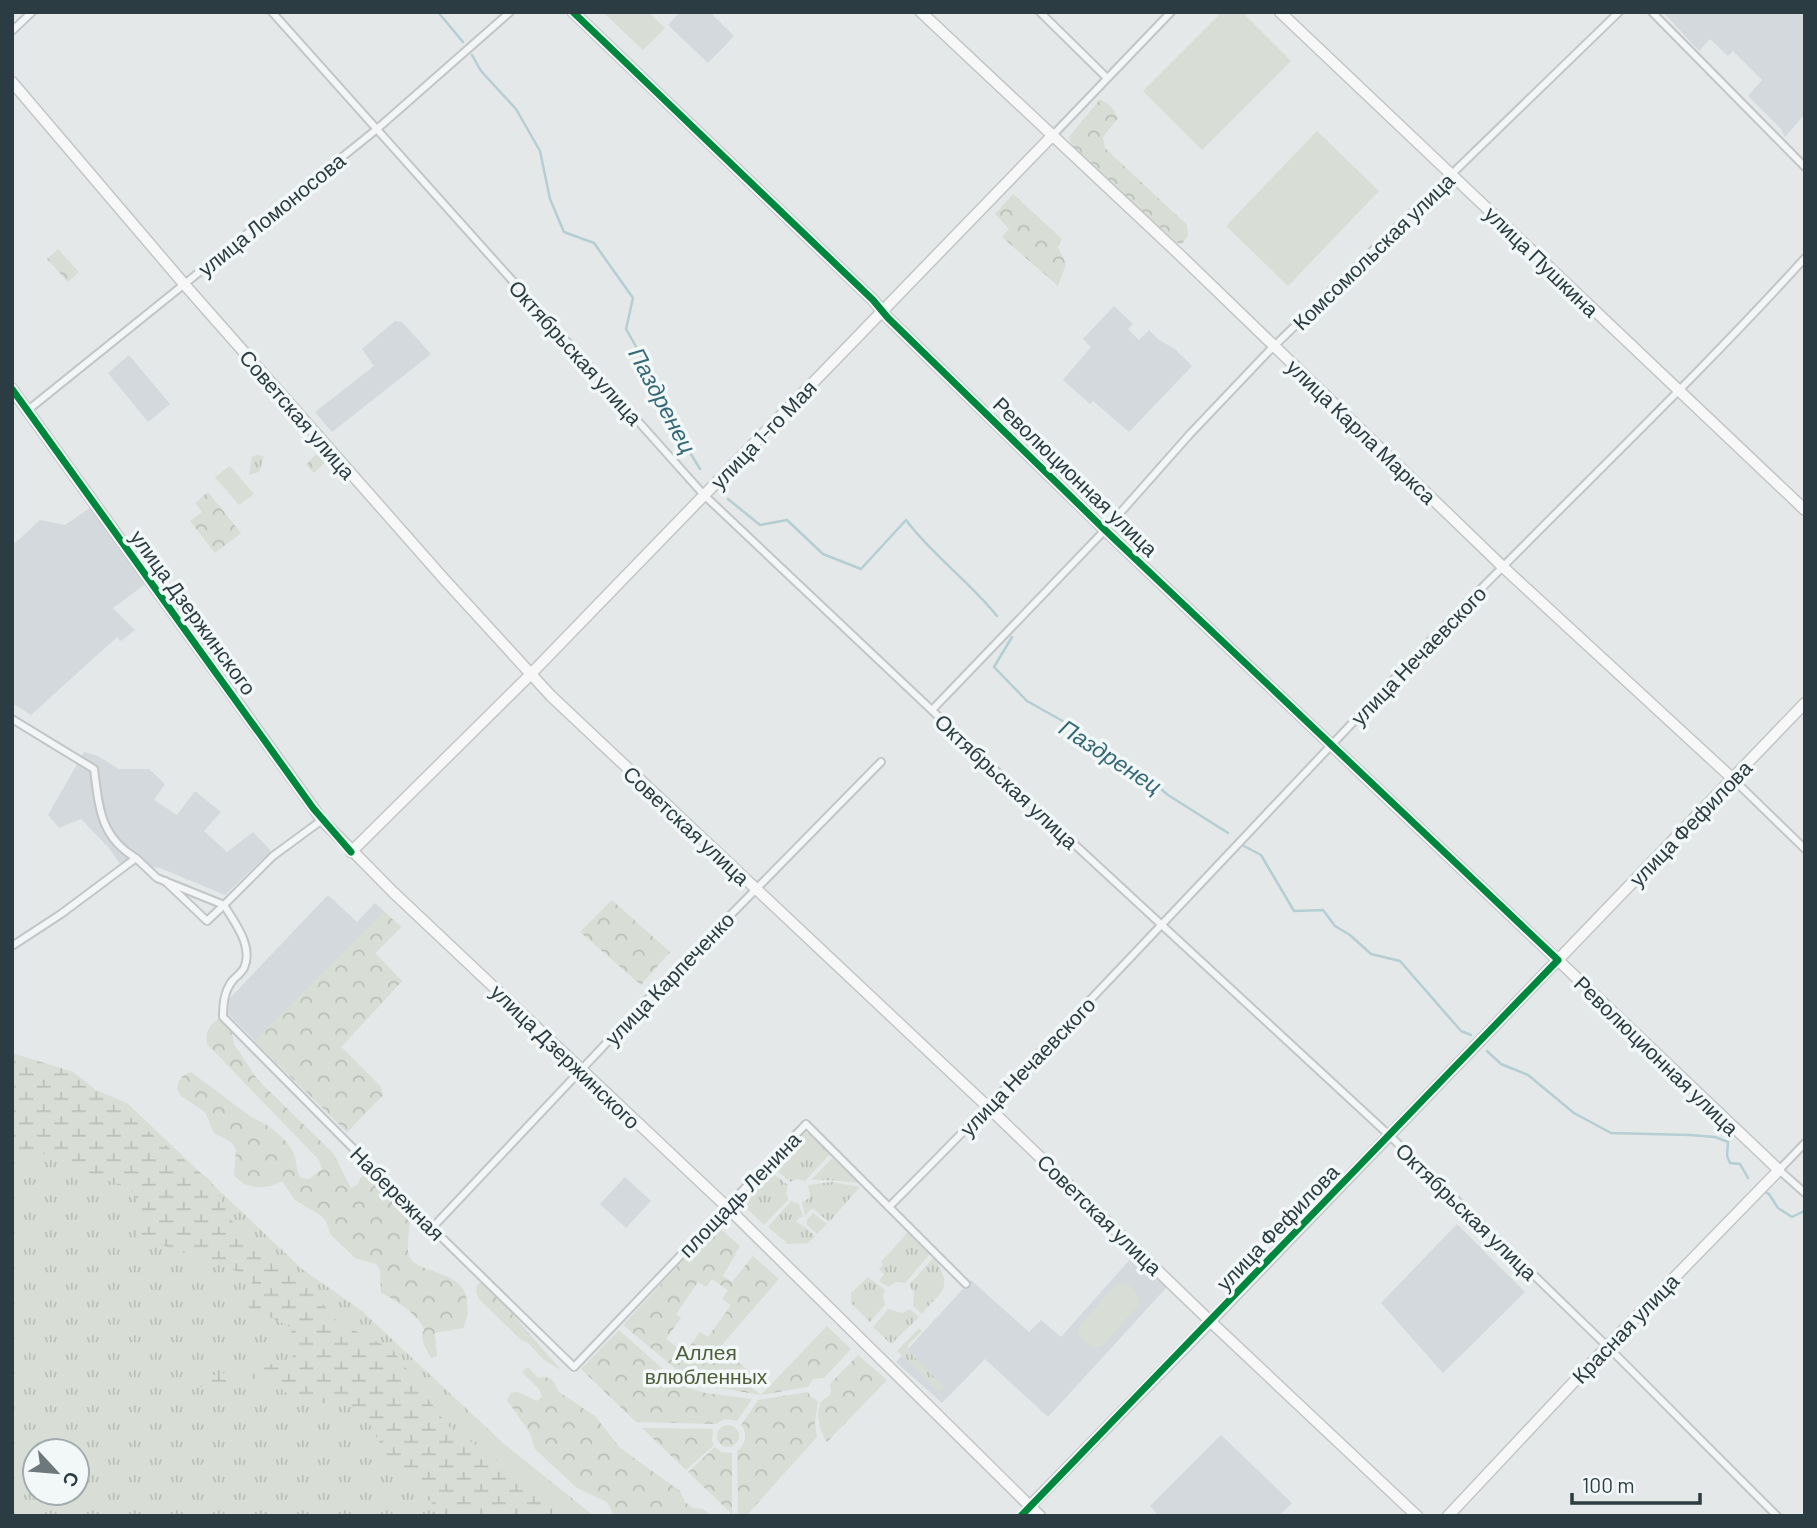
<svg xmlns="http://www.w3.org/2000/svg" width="1817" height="1528" font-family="Barlow,sans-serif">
  <defs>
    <pattern id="grass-tufts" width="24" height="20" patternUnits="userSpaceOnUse" patternTransform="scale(1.75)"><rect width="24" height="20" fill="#d8ddd5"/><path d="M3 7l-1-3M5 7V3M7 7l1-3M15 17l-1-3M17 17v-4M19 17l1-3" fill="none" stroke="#babfb8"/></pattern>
    <pattern id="forest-crowns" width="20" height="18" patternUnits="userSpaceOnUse" patternTransform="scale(1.75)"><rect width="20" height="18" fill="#d8ddd5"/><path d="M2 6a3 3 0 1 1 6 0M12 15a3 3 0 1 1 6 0" fill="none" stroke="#babfb8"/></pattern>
    <pattern id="wetland-marsh" width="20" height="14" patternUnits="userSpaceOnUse" patternTransform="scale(1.75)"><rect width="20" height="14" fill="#d8ddd5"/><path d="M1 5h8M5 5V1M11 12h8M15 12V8" fill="none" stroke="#babfb8"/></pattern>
  </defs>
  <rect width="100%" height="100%" fill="#e5e8e9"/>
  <g fill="#d3d9dc">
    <path d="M680 12H710L734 36 708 63 668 25Z"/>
    <path d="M1663 12H1805V114L1785 137 1781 129 1748 96 1762 80 1733 51 1728 56 1710 39 1699 51Z"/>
    <path d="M1114 306 1133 324 1128 329 1139 340 1149 330 1159 340 1175 349 1192 366 1129 432 1093 401 1090 404 1063 380 1091 347 1083 339Z"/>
    <path d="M395 321 402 322 431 354 332 432 315 412 374 366 362 349Z"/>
    <path d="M129 355 170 404 148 422 108 373Z"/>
    <path d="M93 506 148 582 113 608 135 630 121 641 117 637 31 715 12 703V546L40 520 65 525Z"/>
    <path d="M84 752 98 756 119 769H149L165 784 154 800 177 815 195 791 221 812 204 831 227 852 253 832 271 851 225 895 160 868 120 864 108 847 81 819 59 828 48 815Z"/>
    <path d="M328 895 357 922 375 903 401 927 375 953 402 981 341 1047 381 1087 383 1095 347 1132 228 1014 229 999Z"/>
    <path d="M625 1177 651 1201 626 1228 600 1204Z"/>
    <path d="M1457 1224 1525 1292 1443 1373 1381 1303Z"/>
    <path d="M1133 1256 1167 1287 1048 1417 985 1359 942 1403 896 1362 971 1280 1029 1332 1041 1320 1061 1337Z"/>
    <path d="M1221 1435 1292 1503 1279 1516H1159L1150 1506Z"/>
  </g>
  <g fill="url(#grass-tufts)" fill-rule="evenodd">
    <path d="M256 455 264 456 259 472 249 475 252 457Z"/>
    <path d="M12 1068 69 1079 127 1103 302 1269 362 1311 504 1444 594 1516H12ZM35 1451H77V1493H35Z"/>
    <path d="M803 1132 813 1135 831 1153 805 1181 797 1179 791 1182 774 1169 772 1164Z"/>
    <path d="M832 1158 860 1183C843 1182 829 1179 811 1180Z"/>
    <path d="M772 1173 788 1185 786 1194 789 1199 764 1225 738 1200 760 1176Z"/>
    <path d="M832 1182 860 1187 829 1222 812 1208 805 1216 802 1203 810 1197 808 1185Z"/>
    <path d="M791 1201 799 1204 803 1217H800L796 1222 805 1227 815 1236 808 1243 788 1244 768 1227Z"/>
    <path d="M813 1213 827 1224 817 1234 807 1225V1219Z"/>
    <path d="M908 1232 930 1254 905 1283 896 1282 888 1287 879 1281 884 1274 879 1269 883 1264 881 1262Z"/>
    <path d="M934 1257C954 1291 942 1289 922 1314L913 1306 914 1292 909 1285Z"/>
    <path d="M868 1277 885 1290 883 1296 885 1305 870 1322 851 1303V1293Z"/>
    <path d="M888 1309 902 1313 910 1309 919 1317 891 1344 873 1327Z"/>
    <path d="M919 1328 922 1331 909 1344 907 1350 944 1387 939 1392 897 1351Z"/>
  </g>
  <g fill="url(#forest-crowns)" fill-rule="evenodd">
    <path d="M1100 99 1112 107 1118 118 1103 137 1105 148 1187 225 1188 235 1182 244 1174 242 1073 149 1069 137Z"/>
    <path d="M1013 194 1062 239 1058 247 1066 264 1058 286 1002 237 1009 229 995 214Z"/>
    <path d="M58 249 79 272 68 282 47 259Z"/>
    <path d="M320 450 329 459 314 473 306 465Z"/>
    <path d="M208 492 241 533 215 553 190 521 202 512 195 503Z"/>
    <path d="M612 900 670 952 641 985 580 932Z"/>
    <path d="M384 911 401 927 375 953 402 981 341 1047 381 1087 383 1095 347 1132 254 1041Z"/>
    <path d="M219 1019 226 1022 231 1029 234 1044 257 1079 333 1153 351 1188 358 1184 361 1177 369 1175 410 1217C410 1228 406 1246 409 1256 417 1275 464 1269 467 1301 468 1312 468 1318 463 1328L435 1333 437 1356 431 1358C428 1353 422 1342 422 1336 422 1328 427 1334 422 1325 416 1314 393 1298 381 1293L380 1270 376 1264 355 1258 331 1235 326 1221 320 1215 295 1200 282 1181C266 1190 246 1190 234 1175L236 1150 232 1143 214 1133 205 1112 181 1096 177 1089C179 1080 181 1075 191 1072L251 1117C267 1123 290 1140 295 1157 297 1166 296 1171 301 1178L309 1179 322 1169 319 1160 207 1044C205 1034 209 1024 219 1019Z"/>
    <path d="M716 1225 740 1246 723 1276 732 1282 753 1256 779 1279 720 1347 755 1376 748 1385 761 1395 827 1326 851 1349 824 1378 813 1379 808 1387 761 1395 708 1386 688 1379 623 1325ZM712 1279 728 1290 722 1299 731 1305 708 1337 700 1332 685 1353 666 1339 681 1318 676 1314 698 1282 706 1287Z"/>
    <path d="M483 1281 501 1292 506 1307 561 1370 544 1360 528 1343 520 1339 479 1299 476 1292 477 1285Z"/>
    <path d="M619 1330 682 1386 706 1393 752 1399 737 1421 725 1419 716 1424 636 1422 581 1369Z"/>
    <path d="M858 1355 887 1380 827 1442C820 1433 814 1410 822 1401 825 1398 829 1397 831 1393L830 1384Z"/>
    <path d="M528 1367 538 1378 545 1377 552 1379 559 1392 595 1416 620 1448 680 1491 685 1502 693 1508 703 1509 712 1516H614L607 1502 577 1488 535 1449 530 1433 507 1400 511 1393 518 1392 537 1401 542 1397 539 1389 522 1372Z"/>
    <path d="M808 1392 811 1397 818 1401 815 1423 817 1437 746 1516H738L737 1451C746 1445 748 1433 741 1425L758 1400Z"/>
    <circle cx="728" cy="1436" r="11"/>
    <path d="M642 1428 713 1429 712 1441 714 1445 686 1470Z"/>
    <path d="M715 1447 721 1452 732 1453V1514L688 1472Z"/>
  </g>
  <path fill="url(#wetland-marsh)" d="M12 1053 73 1072 211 1181 245 1245 300 1277 338 1322 393 1350 447 1425 577 1516H438L440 1511 389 1462 362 1408 296 1400 265 1377 194 1388 199 1378 293 1360 291 1327 248 1307 253 1277 136 1236 142 1210 131 1190 39 1152 12 1155Z"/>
  <g fill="#d8ddd5">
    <path d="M603 12H648L665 28 643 50Z"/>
    <path d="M1222 12H1242L1291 61 1202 150 1143 91Z"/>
    <path d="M1317 131 1379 191 1288 286 1226 226Z"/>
    <path d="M230 466 254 494 239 505 215 477Z"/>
    <path d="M1117 1283C1131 1284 1138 1290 1139 1305L1102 1347 1092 1348 1078 1336 1079 1326Z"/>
  </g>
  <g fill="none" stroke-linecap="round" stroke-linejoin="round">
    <g stroke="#b4ced3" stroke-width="2.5">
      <path d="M438 12 463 42"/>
      <path d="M472 55 481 71 516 109 540 151 550 199 564 232 594 243 633 298 626 329 643 359 660 403 700 469"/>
      <path d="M728 499 760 525 787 520 823 554 861 569 906 520C932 555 969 581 997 616"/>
      <path d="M1012 637 994 667 1027 701 1068 724 1104 753 1142 773 1168 795 1228 833"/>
      <path d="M1244 846 1261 855 1294 911 1323 910 1335 926 1350 935 1371 954 1400 961 1461 1031 1471 1035"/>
      <path d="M1487 1051 1501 1064 1528 1075 1574 1113 1611 1133 1690 1135 1715 1137 1728 1142 1727 1156 1730 1163 1740 1164 1748 1178"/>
      <path d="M1765 1192 1769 1194 1778 1208 1792 1217 1804 1211"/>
    </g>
    <defs>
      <g id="street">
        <path d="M272 12 704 495 1046 818 1389 1135 1607 1346 1777 1516"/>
        <path d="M1040 12 1107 78"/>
        <path d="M1652 12 1805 167"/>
        <path d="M12 31 32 12"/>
        <path d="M1052 136 1171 12"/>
        <path d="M28 410 377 129 510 12"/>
        <path d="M932 710 1105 530 1190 434 1268 352 1619 12"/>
        <path d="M12 719 94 769C99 807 100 837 136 858"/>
        <path d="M1733 779 1805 849"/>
        <path d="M165 881 207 921 224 905C234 922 254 946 244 968 242 972 236 977 233 980 224 991 223 1004 223 1017L432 1228 574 1367 806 1124 966 1284"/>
        <path d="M12 946 61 914 136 858 157 878 224 905 273 856 322 820"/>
        <path d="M1805 1143 1779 1170 1805 1193"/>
        <path d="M889 1207C1076 1019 1255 824 1439 632 1559 507 1687 388 1805 258"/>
        <path d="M432 1228 647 1000 881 762"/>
        <path d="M1021 1516 1030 1506"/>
      </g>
      <g id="secondary">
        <path d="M573 12 873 300 888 318 1105 530 1779 1170 1600 1354 1448 1516"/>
        <path d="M921 12 1181 256 1503 567 1733 779"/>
        <path d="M1280 12 1805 510"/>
        <path d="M12 82 184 284 444 579 551 696 988 1107 1211 1322 1417 1516"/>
        <path d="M12 389 322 820 393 892 727 1207 1040 1516"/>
        <path d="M351 852 526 679 1052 136"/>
        <path d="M1030 1506 1204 1328 1805 703"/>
      </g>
    </defs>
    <use href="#street" stroke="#c3c6c7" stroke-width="10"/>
    <use href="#secondary" stroke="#c3c6c7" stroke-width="13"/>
    <use href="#street" stroke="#f3f5f6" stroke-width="6"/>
    <use href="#secondary" stroke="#f7f7f7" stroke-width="10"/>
    <defs>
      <g id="cycleway">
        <path d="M573 12 873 300 888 318 1105 530 1558 960 1021 1516"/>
        <path d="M12 389 313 808 351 852"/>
      </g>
    </defs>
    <use href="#cycleway" stroke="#f2f7f8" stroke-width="11"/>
    <use href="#cycleway" stroke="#00873e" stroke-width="7"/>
  </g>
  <g text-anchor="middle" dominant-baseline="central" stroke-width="7" stroke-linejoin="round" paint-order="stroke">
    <g font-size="21" fill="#2b3c42" stroke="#f2f7f8">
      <text transform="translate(271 214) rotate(-39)">улица Ломоносова</text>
      <text transform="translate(1373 251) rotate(-44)">Комсомольская улица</text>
      <text transform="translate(1542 261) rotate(44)">улица Пушкина</text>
      <text transform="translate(576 352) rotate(48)">Октябрьская улица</text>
      <text transform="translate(298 414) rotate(49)">Советская улица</text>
      <text transform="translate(1362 431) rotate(44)">улица Карла Маркса</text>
      <text transform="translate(763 434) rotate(-46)">улица 1-го Мая</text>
      <text transform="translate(1076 476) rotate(44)">Революционная улица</text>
      <text transform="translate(194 612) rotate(54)">улица Дзержинского</text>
      <text transform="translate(1418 655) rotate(-46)">улица Нечаевского</text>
      <text transform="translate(1007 781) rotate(43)">Октябрьская улица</text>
      <text transform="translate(1690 823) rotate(-46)">улица Фефилова</text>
      <text transform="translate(687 825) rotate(43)">Советская улица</text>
      <text transform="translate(669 978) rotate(-46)">улица Карпеченко</text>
      <text transform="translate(1657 1055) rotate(44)">Революционная улица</text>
      <text transform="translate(566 1056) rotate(44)">улица Дзержинского</text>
      <text transform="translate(1027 1066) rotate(-46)">улица Нечаевского</text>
      <text transform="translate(398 1193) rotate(45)">Набережная</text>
      <text transform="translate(739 1194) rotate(-46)">площадь Ленина</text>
      <text transform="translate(1467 1211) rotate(44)">Октябрьская улица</text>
      <text transform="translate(1100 1214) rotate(44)">Советская улица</text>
      <text transform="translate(1277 1227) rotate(-46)">улица Фефилова</text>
      <text transform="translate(1625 1328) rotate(-46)">Красная улица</text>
    </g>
    <g font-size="21" fill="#4d5e39" stroke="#f2f7f8">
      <text x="706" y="1351">Аллея<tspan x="706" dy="24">влюбленных</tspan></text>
    </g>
    <g font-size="23" font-style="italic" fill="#366975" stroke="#f2f7f8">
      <text transform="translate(663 400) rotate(62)">Паздренец</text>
      <text transform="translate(1111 756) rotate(33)">Паздренец</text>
    </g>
  </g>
  <rect width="1817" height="1528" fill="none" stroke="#2b3c42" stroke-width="28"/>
  <g transform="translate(56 1472) rotate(116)"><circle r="33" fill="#f2f7f8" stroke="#a2acaf" stroke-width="2"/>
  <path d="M0-5L12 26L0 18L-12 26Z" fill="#6c787c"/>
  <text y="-10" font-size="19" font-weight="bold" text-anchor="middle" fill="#2b3c42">С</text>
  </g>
  <path d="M1572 1493v10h128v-10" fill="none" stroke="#2b3c42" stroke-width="3.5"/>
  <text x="1582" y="1493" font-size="21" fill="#2b3c42" stroke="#f2f7f8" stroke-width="5" paint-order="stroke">100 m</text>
</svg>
